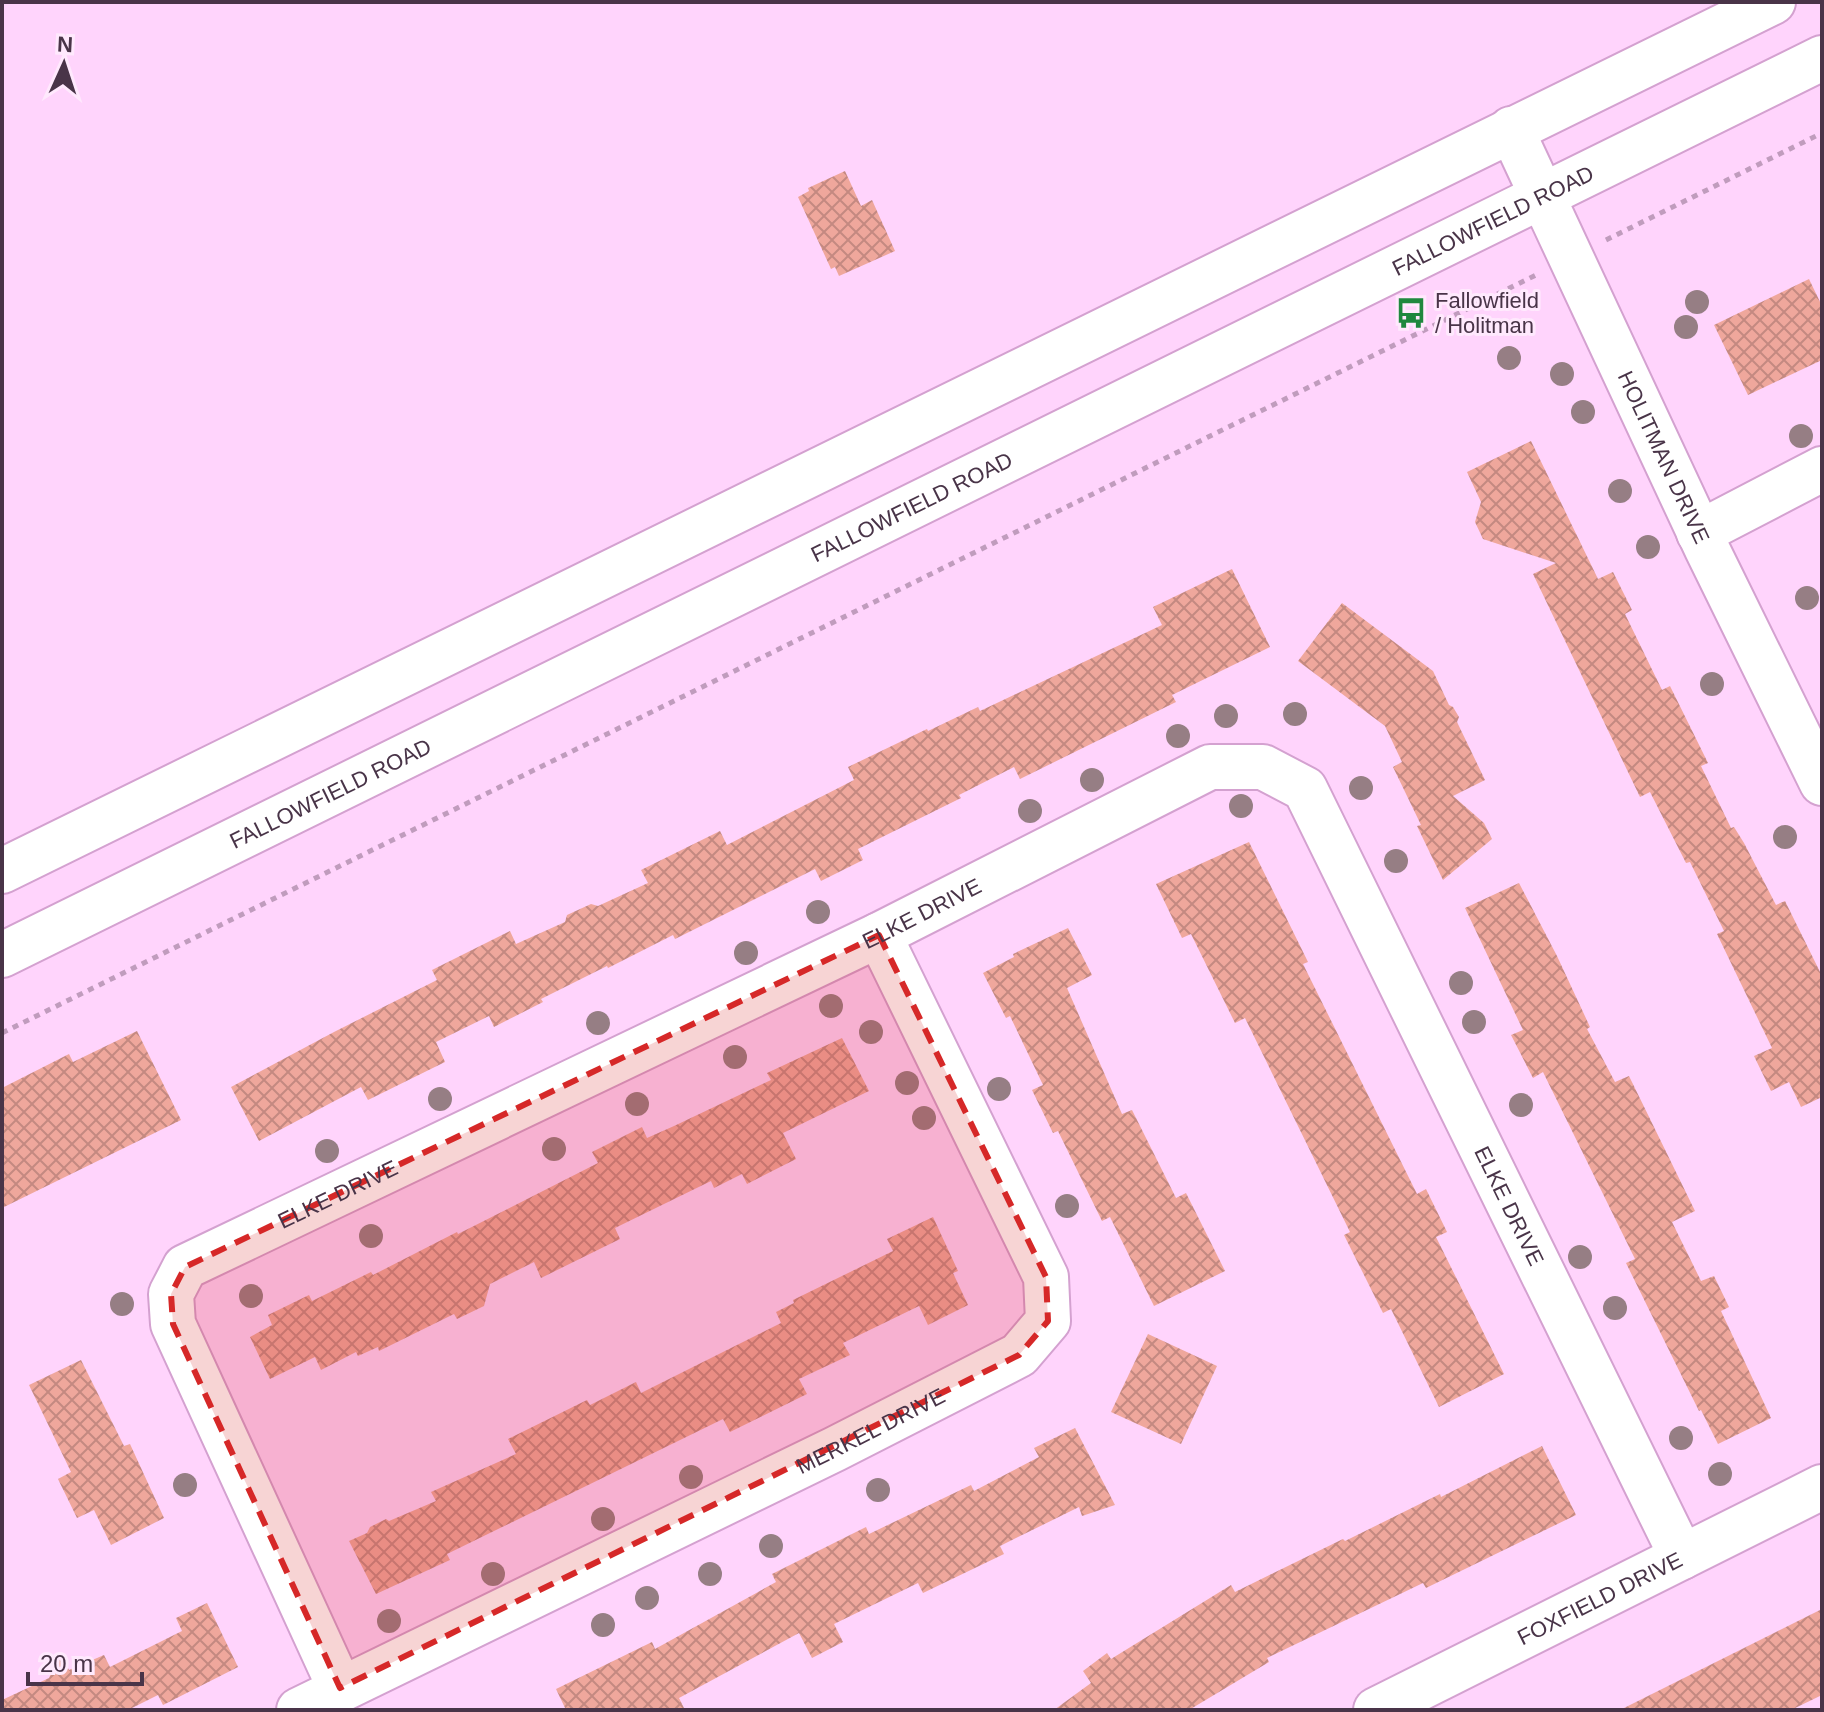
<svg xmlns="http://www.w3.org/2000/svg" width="1824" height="1712" font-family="Arial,sans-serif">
  <defs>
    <pattern id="building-cross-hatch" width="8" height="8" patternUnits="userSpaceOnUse" patternTransform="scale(2)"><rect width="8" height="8" fill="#efa79c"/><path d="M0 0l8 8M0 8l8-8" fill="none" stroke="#c48981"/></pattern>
  </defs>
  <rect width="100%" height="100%" fill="#ffd4fc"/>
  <g fill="url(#building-cross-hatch)">
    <path d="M845 171 861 206 872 200 895 251 839 276 835 267 831 269 798 197 809 191 808 188Z"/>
    <path d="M1809 279 1822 306V360L1748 395 1714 325Z"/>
    <path d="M1531 441 1598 579 1613 572 1632 610 1625 614 1662 690 1670 686 1708 763 1701 766 1731 828 1734 827 1744 843 1776 905 1785 901 1822 976V1097L1801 1107 1789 1082 1771 1091 1754 1056 1772 1048 1717 934 1724 931 1690 862 1686 863 1650 792 1640 797 1533 574 1556 563 1483 539 1475 522 1481 502 1467 472Z"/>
    <path d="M1232 569 1270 647 1172 695 1176 702 1020 779 1014 767 959 795 961 798 858 849 863 860 821 881 815 869 675 939 673 935 608 968 607 966 541 999 543 1002 494 1027 489 1016 436 1042 445 1062 368 1100 361 1087 259 1141 231 1087 334 1032 437 980 432 970 510 931 516 944 565 922 567 915 591 904 598 906 648 883 641 870 720 831 727 845 854 780 848 767 927 729 928 731 978 707 980 711 1162 625 1153 607Z"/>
    <path d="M1342 603 1433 671 1449 705 1453 707 1459 717 1457 722 1485 780 1453 796 1484 823 1492 839 1443 880 1417 826 1421 825 1393 767 1402 762 1385 726 1298 661Z"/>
    <path d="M1249 842 1308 962 1303 964 1417 1194 1426 1189 1447 1232 1436 1237 1504 1374 1439 1407 1391 1309 1383 1313 1344 1235 1350 1232 1245 1018 1235 1023 1191 934 1182 938 1156 884Z"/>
    <path d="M1519 883 1557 956 1590 1027 1587 1029 1615 1082 1629 1076 1695 1211 1672 1222 1701 1281 1714 1276 1729 1307 1721 1311 1771 1418 1718 1444 1701 1410 1699 1411 1626 1263 1635 1259 1543 1072 1533 1078 1511 1035 1523 1030 1465 908Z"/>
    <path d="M1068 928 1092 975 1067 988 1122 1114 1132 1110 1176 1198 1186 1193 1225 1271 1154 1306 1110 1217 1102 1221 1058 1131 1053 1133 1032 1090 1043 1085 1010 1016 1006 1018 983 973 1014 957 1013 954Z"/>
    <path d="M137 1031 181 1120 2 1208V1088L69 1054 73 1062Z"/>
    <path d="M842 1038 869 1091 783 1133 796 1159 747 1184 742 1174 714 1188 711 1181 615 1228 620 1239 541 1278 534 1262 490 1284 484 1306 457 1319 454 1314 379 1351 378 1347 358 1356 356 1352 321 1370 315 1357 270 1379 250 1337 272 1325 268 1315 309 1295 312 1301 371 1272 373 1275 457 1232 458 1234 598 1163 592 1152 642 1127 647 1138 674 1126 771 1080 767 1073Z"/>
    <path d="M933 1217 958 1271 953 1273 968 1305 928 1325 919 1306 843 1343 850 1355 799 1379 807 1394 730 1432 723 1419 447 1554 450 1560 376 1594 349 1541 367 1533 370 1527 386 1519 389 1521 436 1501 431 1492 516 1454 508 1439 587 1400 590 1405 636 1382 641 1393 781 1323 776 1312 794 1303 793 1300 893 1251 887 1239Z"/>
    <path d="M1148 1334 1217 1366 1181 1444 1111 1412Z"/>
    <path d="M81 1360 124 1446 130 1444 164 1518 111 1545 94 1510 77 1518 58 1479 71 1472 29 1385Z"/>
    <path d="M1075 1428 1115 1505 1082 1516 1079 1507 1000 1546 1004 1554 923 1593 918 1583 834 1624 843 1642 812 1658 799 1633 679 1698 685 1710H566L556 1689 652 1642 655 1649 776 1582 772 1574 866 1527 869 1534 971 1485 974 1491 1039 1457 1034 1448Z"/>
    <path d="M1542 1446 1576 1515 1426 1588 1423 1583 1267 1658 1269 1662 1189 1710H1054L1091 1683 1083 1671 1107 1653 1111 1659 1231 1585 1235 1592 1343 1539 1345 1541 1440 1494 1441 1497Z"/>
    <path d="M207 1603 238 1667 163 1705 158 1695 128 1710H2V1700L49 1678 60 1654 69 1670 104 1655 110 1667 182 1631 176 1618Z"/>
    <path d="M1822 1609V1695L1791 1710H1620Z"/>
  </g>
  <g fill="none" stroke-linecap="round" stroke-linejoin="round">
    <defs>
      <g id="minor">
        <path id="s1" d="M1511 129 1707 549 1822 783"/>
        <path d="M1699 533 1822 469"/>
        <path id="s2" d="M340 1688 173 1324 171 1294 185 1267 879 935 1210 767H1263L1305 789 1682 1557"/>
        <path id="s3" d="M299 1710 835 1449 1019 1355 1048 1321 1046 1277 879 935"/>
        <path id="s4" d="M1376 1710 1822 1487"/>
      </g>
      <g id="major">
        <path d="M2 871 1773 2"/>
        <path id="s5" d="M2 955 1822 58"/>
      </g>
    </defs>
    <use href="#minor" stroke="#d4a1d0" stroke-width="48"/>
    <use href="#major" stroke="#d4a1d0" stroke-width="48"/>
    <g stroke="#c09cbd" stroke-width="5" stroke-dasharray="6 6" stroke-linecap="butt">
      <path d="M1606 240 1822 133"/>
      <path d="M2 1033 1536 275"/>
    </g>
    <use href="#minor" stroke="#fff" stroke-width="44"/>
    <use href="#major" stroke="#fff" stroke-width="44"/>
  </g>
  <g fill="#967e84">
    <circle cx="1697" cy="302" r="12"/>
    <circle cx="1686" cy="327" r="12"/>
    <circle cx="1509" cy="358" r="12"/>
    <circle cx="1562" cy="374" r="12"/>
    <circle cx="1583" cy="412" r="12"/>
    <circle cx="1801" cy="436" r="12"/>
    <circle cx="1620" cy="491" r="12"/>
    <circle cx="1648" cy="547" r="12"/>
    <circle cx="1807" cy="598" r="12"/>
    <circle cx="1712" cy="684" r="12"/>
    <circle cx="1295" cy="714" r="12"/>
    <circle cx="1226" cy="716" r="12"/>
    <circle cx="1178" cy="736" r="12"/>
    <circle cx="1092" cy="780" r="12"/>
    <circle cx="1361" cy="788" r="12"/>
    <circle cx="1241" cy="806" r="12"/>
    <circle cx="1030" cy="811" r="12"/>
    <circle cx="1785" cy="837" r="12"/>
    <circle cx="1396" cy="861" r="12"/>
    <circle cx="818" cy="912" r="12"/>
    <circle cx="746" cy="953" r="12"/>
    <circle cx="1461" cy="983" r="12"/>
    <circle cx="831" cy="1006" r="12"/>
    <circle cx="1474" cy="1022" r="12"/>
    <circle cx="598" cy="1023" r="12"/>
    <circle cx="871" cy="1032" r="12"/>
    <circle cx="735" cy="1057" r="12"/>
    <circle cx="907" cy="1083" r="12"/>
    <circle cx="999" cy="1089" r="12"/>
    <circle cx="440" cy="1099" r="12"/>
    <circle cx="637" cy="1104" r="12"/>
    <circle cx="1521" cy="1105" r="12"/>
    <circle cx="924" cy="1118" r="12"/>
    <circle cx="554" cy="1149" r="12"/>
    <circle cx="327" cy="1151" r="12"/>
    <circle cx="1067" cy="1206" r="12"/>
    <circle cx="371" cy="1236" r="12"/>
    <circle cx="1580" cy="1257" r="12"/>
    <circle cx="251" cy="1296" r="12"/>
    <circle cx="122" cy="1304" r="12"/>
    <circle cx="1615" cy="1308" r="12"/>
    <circle cx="1681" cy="1438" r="12"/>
    <circle cx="1720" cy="1474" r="12"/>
    <circle cx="691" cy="1477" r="12"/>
    <circle cx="185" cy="1485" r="12"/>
    <circle cx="878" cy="1490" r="12"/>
    <circle cx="603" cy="1519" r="12"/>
    <circle cx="771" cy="1546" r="12"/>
    <circle cx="493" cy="1574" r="12"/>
    <circle cx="710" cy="1574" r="12"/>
    <circle cx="647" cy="1598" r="12"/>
    <circle cx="389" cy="1621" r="12"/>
    <circle cx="603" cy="1625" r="12"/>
  </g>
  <path fill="#d62828" fill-opacity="0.2" stroke="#d62828" stroke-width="6" stroke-dasharray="16 10" stroke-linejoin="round" d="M879 935 1046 1277 1048 1321 1019 1355 340 1688 173 1324 171 1294 185 1267Z"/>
  <defs>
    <symbol id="bus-bare" viewBox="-9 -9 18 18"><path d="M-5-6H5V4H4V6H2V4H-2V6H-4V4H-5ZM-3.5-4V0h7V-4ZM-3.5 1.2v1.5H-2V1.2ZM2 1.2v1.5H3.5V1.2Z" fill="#1f883e" stroke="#ffe9fd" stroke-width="2.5" paint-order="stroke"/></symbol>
  </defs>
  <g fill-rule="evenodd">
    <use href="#bus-bare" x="1389" y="291" width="44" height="44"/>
  </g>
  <g text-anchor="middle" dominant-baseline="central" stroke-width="6" stroke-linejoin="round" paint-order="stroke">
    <g font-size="22" fill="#493448" stroke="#ffe9fd">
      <text stroke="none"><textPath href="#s5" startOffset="1662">FALLOWFIELD ROAD</textPath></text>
      <text stroke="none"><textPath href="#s1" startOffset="362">HOLITMAN DRIVE</textPath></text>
      <text stroke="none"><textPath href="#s5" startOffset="1014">FALLOWFIELD ROAD</textPath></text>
      <text stroke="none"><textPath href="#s5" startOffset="366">FALLOWFIELD ROAD</textPath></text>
      <text stroke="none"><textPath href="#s2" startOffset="1278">ELKE DRIVE</textPath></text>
      <text stroke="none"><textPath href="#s2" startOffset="630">ELKE DRIVE</textPath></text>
      <text stroke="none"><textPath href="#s2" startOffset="2166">ELKE DRIVE</textPath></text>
      <text stroke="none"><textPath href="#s3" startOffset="636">MERKEL DRIVE</textPath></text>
      <text stroke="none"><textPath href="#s4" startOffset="250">FOXFIELD DRIVE</textPath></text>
    </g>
    <g font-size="22" fill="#493448" stroke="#ffe9fd" text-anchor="start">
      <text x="1435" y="300">Fallowfield<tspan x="1435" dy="25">/ Holitman</tspan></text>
    </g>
  </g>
  <rect width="1824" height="1712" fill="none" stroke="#493448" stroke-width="8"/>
  <g transform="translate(64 64) rotate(3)" stroke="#ffe9fd" stroke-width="6" paint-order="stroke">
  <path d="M0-6L14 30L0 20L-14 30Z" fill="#493448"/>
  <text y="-12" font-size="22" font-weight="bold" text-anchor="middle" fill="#493448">N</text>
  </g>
  <path d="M28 1672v12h114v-12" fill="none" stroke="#493448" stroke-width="4"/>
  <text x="40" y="1672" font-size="24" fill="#493448" stroke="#ffe9fd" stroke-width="6" paint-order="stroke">20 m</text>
</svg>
